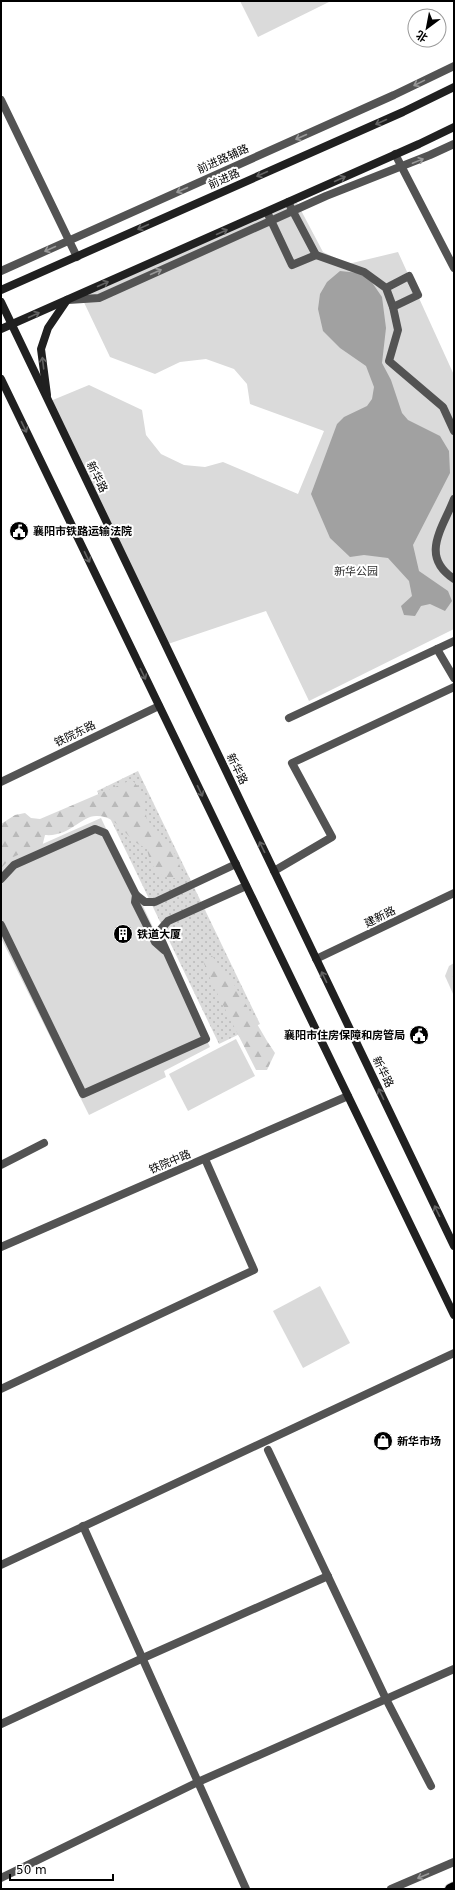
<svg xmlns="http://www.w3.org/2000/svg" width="455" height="1890" font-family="'DejaVu Sans','Noto Sans SC',sans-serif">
  <defs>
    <pattern id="grass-dots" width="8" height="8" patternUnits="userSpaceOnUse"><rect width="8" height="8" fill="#dadada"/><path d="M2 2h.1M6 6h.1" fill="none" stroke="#b9b9b9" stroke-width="1.8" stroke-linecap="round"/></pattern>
    <pattern id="forest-firs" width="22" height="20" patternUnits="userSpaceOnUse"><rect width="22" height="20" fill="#dadada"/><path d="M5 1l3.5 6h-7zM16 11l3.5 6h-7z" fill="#b9b9b9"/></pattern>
  </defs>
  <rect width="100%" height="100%" fill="#fff"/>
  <path fill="url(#grass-dots)" d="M138 771 260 1024 219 1044 97 791Z"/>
  <g fill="url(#forest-firs)">
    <path d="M129 781 134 782 142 792 147 820 171 845 182 871 177 878C173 878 168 878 164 876 154 873 148 857 147 848 127 843 120 815 96 816 81 816 70 837 45 835L39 859 1 885V824L15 815 25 813 31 818 40 819Z"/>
    <path d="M212 956 232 981 267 1041 275 1053 267 1070H256L212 983 203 961Z"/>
    <path d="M454 963V996L445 976 449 966Z"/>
  </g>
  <g fill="#dadada">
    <path d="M240 1H331L258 37Z"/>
    <path d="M295 199 323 252 348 264 398 252 454 375V629L309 701 266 611 165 645 48 402 89 385 142 410 146 435 161 454 184 465 205 467 223 462 298 494 324 431 250 404 247 384 234 369 206 359 180 362 155 374 110 357 80 294Z"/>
    <path d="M101 818 210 1047 164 1071 166 1077 89 1115 1 938V868L11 858Z"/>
    <path d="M236 1039 255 1076 188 1111 169 1074Z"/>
    <path d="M320 1286 350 1343 303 1368 273 1311Z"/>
  </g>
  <path fill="#a1a1a1" d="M340 271 359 273 371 281 382 297 386 328 382 363 391 380 402 413 408 420 440 436 449 451 450 473 413 545 419 571 448 591 452 601 445 611 430 604 421 606 415 616 404 615 401 606 412 596 409 581 388 558 364 555 350 557 330 538 311 494 337 424 344 417 367 406 372 399 374 387 366 366 340 348 323 331 318 309 320 294 327 282Z"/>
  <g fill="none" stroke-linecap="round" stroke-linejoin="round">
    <defs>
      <path id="primary" d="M450 1889 454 1887"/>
    </defs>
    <use href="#primary" stroke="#dbdbdb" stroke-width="12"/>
    <g stroke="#535353" stroke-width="8">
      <path d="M437 649 454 678"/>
      <path d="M289 718 454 641"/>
      <path d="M274 871 332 837 292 763 454 687"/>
      <path d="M1 879 14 865 95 829 105 833 136 895 145 902H155L236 864"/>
      <path d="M136 895 135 902 155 942 164 950"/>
      <path d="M1 925 83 1094 206 1039 160 937 161 929 168 921 246 886"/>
      <path d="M1 1165 44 1143"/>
      <path d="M1 1389 254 1270 205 1159"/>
      <path d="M268 1450 386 1699 431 1786"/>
      <path d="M1 1724 143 1658 328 1576"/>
      <path d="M1 1878 198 1782 454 1669"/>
    </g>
    <g stroke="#535353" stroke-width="8">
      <path d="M267 212 292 265 316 255 288 202"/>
      <path d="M316 255 364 272 386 288 393 307 418 295 409 276 386 288"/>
      <path d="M393 307 398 330 389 361 443 407 454 431"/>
      <path d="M454 499C443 528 419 556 454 579"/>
    </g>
    <g stroke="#535353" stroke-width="8">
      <path d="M1 100 77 257"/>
      <path d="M395 154 454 268"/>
      <path d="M1 782 159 706"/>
      <path d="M1 1247 348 1096"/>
      <path d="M83 1526 246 1889"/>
      <path d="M1 1565 454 1353"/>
    </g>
    <g stroke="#535353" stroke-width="8">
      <path d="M1 271 394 95 454 66"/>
      <path d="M68 300 99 298 326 196 430 155 454 144"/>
      <path d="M316 959 454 893"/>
      <path d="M391 1889 454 1862"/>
    </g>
    <g stroke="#202020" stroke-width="8">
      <path d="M1 290 403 112 454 87"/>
      <path d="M1 302 454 1246"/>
      <path d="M1 329 419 144 454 127"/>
      <path d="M1 379 454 1315"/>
      <path d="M47 395 41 349 48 328 67 300"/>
    </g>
    <use href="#primary" stroke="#000" stroke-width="10"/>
  </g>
  <defs><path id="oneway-shaft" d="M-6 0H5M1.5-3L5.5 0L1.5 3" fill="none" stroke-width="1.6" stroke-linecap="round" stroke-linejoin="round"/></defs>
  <g stroke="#989898">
    <use href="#oneway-shaft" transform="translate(419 83) rotate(154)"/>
    <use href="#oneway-shaft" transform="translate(301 137) rotate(156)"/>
    <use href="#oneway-shaft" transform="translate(418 161) rotate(-22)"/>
    <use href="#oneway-shaft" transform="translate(182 190) rotate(156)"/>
    <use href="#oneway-shaft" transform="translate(50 249) rotate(156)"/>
    <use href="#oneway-shaft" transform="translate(156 272) rotate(-24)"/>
    <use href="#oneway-shaft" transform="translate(423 1876) rotate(157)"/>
  </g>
  <g stroke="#636363">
    <use href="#oneway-shaft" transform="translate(381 122) rotate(156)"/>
    <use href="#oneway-shaft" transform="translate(262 174) rotate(156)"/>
    <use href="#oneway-shaft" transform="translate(340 179) rotate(-24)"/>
    <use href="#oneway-shaft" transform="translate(143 227) rotate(156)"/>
    <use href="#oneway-shaft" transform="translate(222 232) rotate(-24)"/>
    <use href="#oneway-shaft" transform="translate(103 284) rotate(-24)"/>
    <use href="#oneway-shaft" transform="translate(34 315) rotate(-24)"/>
    <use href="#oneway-shaft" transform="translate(43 363) rotate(-97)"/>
    <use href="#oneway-shaft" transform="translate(24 427) rotate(64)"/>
    <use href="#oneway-shaft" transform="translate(87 557) rotate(64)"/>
    <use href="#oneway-shaft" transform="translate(143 674) rotate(64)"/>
    <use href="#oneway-shaft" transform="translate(200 791) rotate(64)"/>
    <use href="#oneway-shaft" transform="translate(262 847) rotate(-116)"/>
    <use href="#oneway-shaft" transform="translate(324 977) rotate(-116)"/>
    <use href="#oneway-shaft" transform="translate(381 1094) rotate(-116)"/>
    <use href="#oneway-shaft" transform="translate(437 1211) rotate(-116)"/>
  </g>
  <defs>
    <symbol id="civic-disc" viewBox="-11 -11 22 22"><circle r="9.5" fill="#000" stroke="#fff"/><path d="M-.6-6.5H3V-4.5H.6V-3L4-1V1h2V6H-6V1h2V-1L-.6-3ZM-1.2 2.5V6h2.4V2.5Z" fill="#fff"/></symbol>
    <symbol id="building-disc" viewBox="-11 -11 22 22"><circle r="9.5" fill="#000" stroke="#fff"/><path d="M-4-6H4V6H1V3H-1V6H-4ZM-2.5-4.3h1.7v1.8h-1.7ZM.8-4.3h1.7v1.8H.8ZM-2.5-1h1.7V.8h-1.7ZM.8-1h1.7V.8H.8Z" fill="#fff"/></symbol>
    <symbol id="shop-disc" viewBox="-11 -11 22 22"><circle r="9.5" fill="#000" stroke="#fff"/><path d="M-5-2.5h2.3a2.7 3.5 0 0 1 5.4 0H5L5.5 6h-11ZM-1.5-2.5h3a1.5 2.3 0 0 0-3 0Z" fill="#fff"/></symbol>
  </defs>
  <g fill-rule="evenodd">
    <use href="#civic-disc" x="8" y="520" width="22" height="22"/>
    <use href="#building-disc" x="112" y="923" width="22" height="22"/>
    <use href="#civic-disc" x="408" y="1024" width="22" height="22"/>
    <use href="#shop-disc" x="372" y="1430" width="22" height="22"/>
  </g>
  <g text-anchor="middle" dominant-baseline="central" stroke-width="4" stroke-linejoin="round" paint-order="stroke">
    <g font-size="11" fill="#000" stroke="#fff">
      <text transform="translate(223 159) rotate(-24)">前进路辅路</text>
      <text transform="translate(224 179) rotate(-24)">前进路</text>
      <text transform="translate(97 477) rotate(64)">新华路</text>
      <text transform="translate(75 734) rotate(-26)">铁院东路</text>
      <text transform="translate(237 769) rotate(64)">新华路</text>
      <text transform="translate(380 917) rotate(-26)">建新路</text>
      <text transform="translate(383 1072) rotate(64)">新华路</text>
      <text transform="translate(170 1162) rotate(-23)">铁院中路</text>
    </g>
    <g font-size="11" font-weight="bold" fill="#000" stroke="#fff" text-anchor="start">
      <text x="33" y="531">襄阳市铁路运输法院</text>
      <text x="137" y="934">铁道大厦</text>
      <text x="405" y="1035" text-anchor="end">襄阳市住房保障和房管局</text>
      <text x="397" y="1441">新华市场</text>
    </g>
    <g font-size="11" fill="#313131" stroke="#fff">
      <text x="356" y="571">新华公园</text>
    </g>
  </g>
  <rect width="455" height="1890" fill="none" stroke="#000000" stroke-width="4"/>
  <g transform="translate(427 28) rotate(212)"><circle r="19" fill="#ffffff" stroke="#999999"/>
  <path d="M0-3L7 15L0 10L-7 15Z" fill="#000000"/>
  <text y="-6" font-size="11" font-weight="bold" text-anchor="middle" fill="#000000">北</text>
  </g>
  <path d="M10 1874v6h103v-6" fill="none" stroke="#000000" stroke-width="2"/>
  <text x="16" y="1874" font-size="12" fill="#000000" stroke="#ffffff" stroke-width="3" paint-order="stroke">50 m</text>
</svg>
